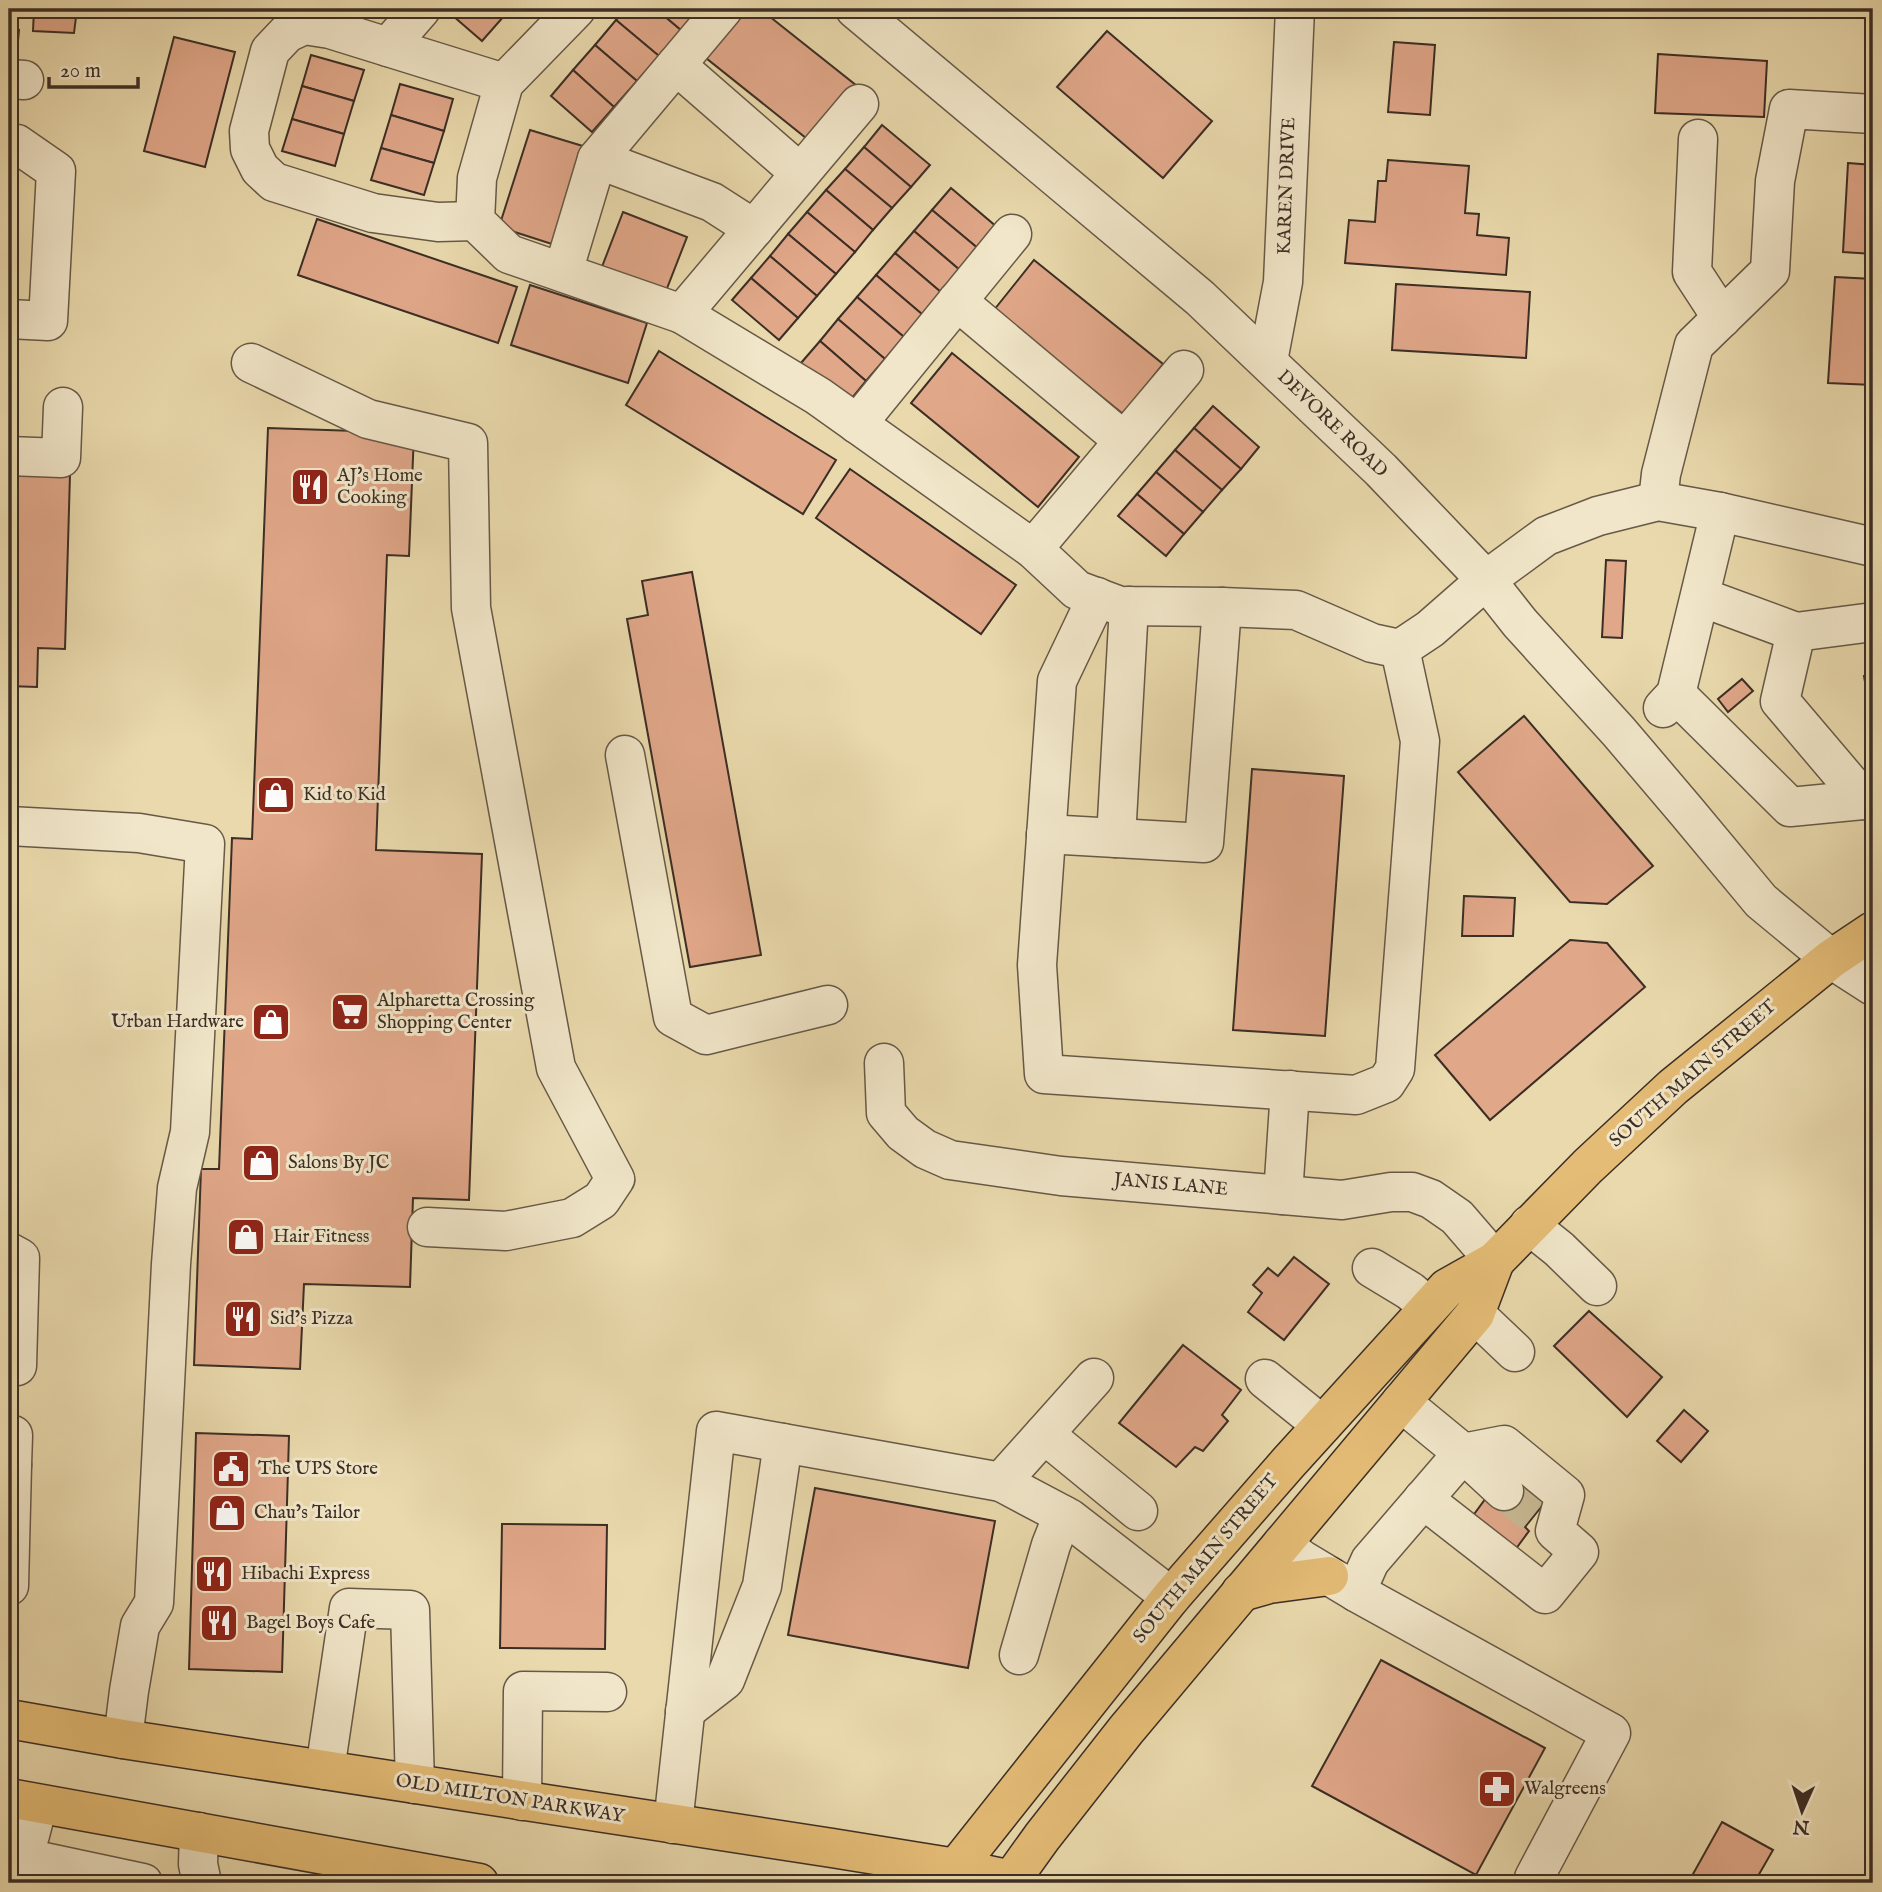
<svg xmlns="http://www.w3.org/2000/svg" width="1882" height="1892" font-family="'IM FELL English',serif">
  <rect width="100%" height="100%" fill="#e9d9ac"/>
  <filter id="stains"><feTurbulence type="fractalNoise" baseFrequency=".00286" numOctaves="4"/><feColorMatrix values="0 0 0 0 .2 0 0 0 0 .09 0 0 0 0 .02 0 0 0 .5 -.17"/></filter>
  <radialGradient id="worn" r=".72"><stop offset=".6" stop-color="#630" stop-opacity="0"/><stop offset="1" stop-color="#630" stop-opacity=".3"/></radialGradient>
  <g fill="#e0a789" stroke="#3c2e25" stroke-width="2">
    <path d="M34 9H77L74 33 33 31Z"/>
    <path d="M445 9H496L504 16 482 41Z"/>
    <path d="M626 9H656L681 30 659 56 616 20Z"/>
    <path d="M656 9H698L681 30Z"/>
    <path d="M738 9H760L857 86 811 142 701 54Z"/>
    <path d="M616 20 659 56 637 81 595 45Z"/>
    <path d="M9 29 19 30 15 74H9Z"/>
    <path d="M1107 31 1212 121 1163 178 1057 87Z"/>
    <path d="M174 37 235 52 205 167 144 151Z"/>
    <path d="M1394 42 1435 45 1430 115 1388 112Z"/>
    <path d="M595 45 637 81 614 107 573 70Z"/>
    <path d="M1658 54 1767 61 1764 117 1655 113Z"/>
    <path d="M311 55 364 70 354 101 302 86Z"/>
    <path d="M573 70 614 107 592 132 551 96Z"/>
    <path d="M400 84 453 99 444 131 391 115Z"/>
    <path d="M302 86 354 101 344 134 292 119Z"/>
    <path d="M391 115 444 131 434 163 381 148Z"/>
    <path d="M292 119 344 134 335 166 282 151Z"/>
    <path d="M882 125 930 165 911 187 864 147Z"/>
    <path d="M530 130 586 147 555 245 499 227Z"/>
    <path d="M864 147 911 187 892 208 845 169Z"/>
    <path d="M381 148 434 163 424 195 371 180Z"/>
    <path d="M1388 160 1469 166 1465 213 1479 214 1477 235 1509 238 1506 275 1345 263 1349 220 1375 222 1378 181H1386Z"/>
    <path d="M1848 163 1873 165V254L1843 252Z"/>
    <path d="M845 169 892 208 873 230 826 190Z"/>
    <path d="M951 188 998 228 980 250 932 210Z"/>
    <path d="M826 190 873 230 855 252 807 212Z"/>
    <path d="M932 210 980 250 961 271 914 231Z"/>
    <path d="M623 212 687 237 664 296 600 272Z"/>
    <path d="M807 212 855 252 836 274 788 234Z"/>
    <path d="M317 219 517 287 498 343 298 275Z"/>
    <path d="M914 231 961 271 942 293 895 253Z"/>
    <path d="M788 234 836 274 817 296 770 256Z"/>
    <path d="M895 253 942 293 923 315 876 275Z"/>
    <path d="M770 256 817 296 798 318 751 278Z"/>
    <path d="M1034 260 1163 364 1123 414 994 310Z"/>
    <path d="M876 275 923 315 904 337 857 297Z"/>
    <path d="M1835 277 1873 279V385L1828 383Z"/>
    <path d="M751 278 798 318 779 340 732 300Z"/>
    <path d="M1396 284 1530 292 1526 358 1392 350Z"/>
    <path d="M530 285 647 323 628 383 511 345Z"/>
    <path d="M857 297 904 337 885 359 838 319Z"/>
    <path d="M838 319 885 359 866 381 820 341Z"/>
    <path d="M820 341 866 381 848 403 801 363Z"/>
    <path d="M659 351 836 460 803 514 626 405Z"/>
    <path d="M952 353 1079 457 1038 507 911 403Z"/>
    <path d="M1213 406 1259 447 1241 469 1194 428Z"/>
    <path d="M268 428 414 433 409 556 387 555 376 850 482 854 469 1200 413 1198 410 1287 304 1284 300 1369 194 1365 201 1169H219L232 838 252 839Z"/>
    <path d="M1194 428 1241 469 1222 490 1175 450Z"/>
    <path d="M1175 450 1222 490 1203 512 1156 472Z"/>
    <path d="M850 469 1016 585 981 634 816 518Z"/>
    <path d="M9 471 70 474 65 649 38 648 37 687 9 686Z"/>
    <path d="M1156 472 1203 512 1184 534 1137 494Z"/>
    <path d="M1137 494 1184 534 1166 556 1118 516Z"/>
    <path d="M1606 560 1626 561 1622 638 1602 637Z"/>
    <path d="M692 572 761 955 690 967 627 619 648 615 642 581Z"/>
    <path d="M1873 674V728L1864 676Z"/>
    <path d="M1742 679 1753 691 1728 712 1718 699Z"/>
    <path d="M1524 716 1653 866 1607 904 1570 902 1458 772Z"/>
    <path d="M1252 769 1344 776 1325 1036 1233 1030Z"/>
    <path d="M1464 896 1515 898 1513 936H1462Z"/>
    <path d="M1570 940 1607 943 1645 987 1490 1120 1435 1055Z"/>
    <path d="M1294 1257 1329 1284 1284 1340 1248 1312 1262 1293 1253 1285 1268 1268 1278 1276Z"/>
    <path d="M1589 1311 1662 1377 1627 1417 1554 1346Z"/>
    <path d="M1183 1345 1241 1390 1222 1415 1228 1421 1203 1451 1195 1447 1176 1467 1119 1423Z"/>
    <path d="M1684 1410 1708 1431 1681 1462 1657 1441Z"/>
    <path d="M196 1433 289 1436 282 1672 189 1669Z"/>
    <path d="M1522 1467 1554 1491 1525 1527 1529 1531 1515 1550 1472 1517 1486 1498Z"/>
    <path d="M815 1488 995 1521 968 1668 788 1635Z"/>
    <path d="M502 1524 607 1525 605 1649 500 1648Z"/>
    <path d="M1381 1660 1545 1748 1476 1875 1312 1786Z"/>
    <path d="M1722 1822 1773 1850 1754 1883H1688Z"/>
  </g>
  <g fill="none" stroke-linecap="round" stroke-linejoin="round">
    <path stroke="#c6b791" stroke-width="38" stroke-dasharray="38 19" stroke-linecap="butt" d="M1504 1491 1534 1515"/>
    <defs>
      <g id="minor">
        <path d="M576 9 504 83 477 178 475 221 509 254 682 314 818 396 1033 549 1077 590 1120 606 1222 607 1296 610 1372 643 1400 649 1430 629 1486 580 1520 623 1619 732 1687 812 1761 901 1831 959 1873 986"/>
        <path d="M855 9 1200 298 1381 470 1486 580 1546 536 1598 516 1658 501 1720 512 1873 547"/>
        <path d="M388 47 421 9"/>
        <path d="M676 65 800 173"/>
        <path d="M9 79 24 80"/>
        <path d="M1698 139 1692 272 1722 318"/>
        <path d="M9 144H17L56 171 48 321 9 319"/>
        <path d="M597 159 712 202 754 229"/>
        <path d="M475 221 438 222 373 213 274 182 260 169 250 149 249 131 270 51 287 33 304 25 330 29 504 83"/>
        <path d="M563 272 597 159 723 9"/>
        <path d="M957 301 1124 441"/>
        <path d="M682 314 859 104"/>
        <path d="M1268 361 1283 282 1295 9"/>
        <path d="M251 363 368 419 468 443 471 608 556 1068 615 1179 601 1200 572 1218 506 1231 427 1227"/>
        <path d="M857 424 1012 234"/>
        <path d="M9 456 61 458 63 407"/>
        <path d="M1658 501 1661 474 1694 345 1770 271 1775 181 1789 109 1873 114"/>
        <path d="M1033 549 1184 370"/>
        <path d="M1097 597 1057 681 1037 965 1044 1074 1356 1095 1386 1083 1395 1069 1420 741 1400 649"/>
        <path d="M1701 597 1796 632"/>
        <path d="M1676 694 1790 807 1873 799"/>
        <path d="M1663 708 1676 694 1720 512"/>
        <path d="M625 755 673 1017 706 1035 828 1005"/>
        <path d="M1864 800 1780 701 1796 632 1873 622"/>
        <path d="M9 826 139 833 205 844 190 1132 177 1188 171 1264 154 1603 140 1626 129 1691 123 1739"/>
        <path d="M1046 834 1204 843 1222 607"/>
        <path d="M1116 838 1129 606"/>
        <path d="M884 1063 886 1113 903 1133 925 1149 950 1160 1061 1176 1342 1200 1391 1192H1412L1431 1199 1457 1217 1495 1261"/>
        <path d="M1283 1195 1290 1090"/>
        <path d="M1529 1225 1559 1249 1597 1286"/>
        <path d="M9 1252 20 1258 17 1366"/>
        <path d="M1372 1268 1410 1291 1429 1307"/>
        <path d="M1475 1314 1515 1352"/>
        <path d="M1265 1379 1322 1425"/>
        <path d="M1044 1434 1138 1511"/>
        <path d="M9 1435H13L12 1465"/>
        <path d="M1463 1453 1504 1491"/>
        <path d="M9 1465H12L9 1586"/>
        <path d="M1001 1482 1069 1518 1171 1597"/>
        <path d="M1423 1499 1545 1594 1579 1552 1555 1531 1565 1495 1504 1445 1463 1453"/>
        <path d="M1282 1544 1301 1559 1356 1592 1611 1733 1534 1878"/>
        <path d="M1356 1592 1370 1561 1463 1453 1401 1402"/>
        <path d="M1019 1655 1051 1545 1063 1515"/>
        <path d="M685 1711 725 1680 762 1586 783 1443"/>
        <path d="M325 1770 349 1608 410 1610 415 1784"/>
        <path d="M522 1801 523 1691 607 1692"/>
        <path d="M673 1824 716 1431 1001 1482 1094 1378"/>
        <path d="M199 1832 198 1864 202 1883"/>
        <path d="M21 1857 143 1883"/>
        <path d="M10 1883 30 1835 38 1804"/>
      </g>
      <g id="highway">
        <path d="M1241 1592 1269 1584 1329 1576"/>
        <path d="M9 1719 123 1739 832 1848 956 1868 1012 1880"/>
        <path d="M9 1798 479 1883"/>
        <path d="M944 1883 1171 1597 1288 1463 1447 1288 1495 1261 1588 1166 1673 1087 1831 959 1873 931"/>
        <path d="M1009 1883 1042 1837 1126 1730 1475 1314 1495 1261"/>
      </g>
    </defs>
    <use href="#minor" stroke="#675947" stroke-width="41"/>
    <use href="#highway" stroke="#3c2e25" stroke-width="41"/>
    <use href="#minor" stroke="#f1e6c9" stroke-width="38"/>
    <use href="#highway" stroke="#e4bc76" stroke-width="38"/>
  </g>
  <defs>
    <symbol id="restaurant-square" viewBox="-11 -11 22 22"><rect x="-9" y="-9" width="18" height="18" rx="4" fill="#8f2418" stroke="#f1e6c9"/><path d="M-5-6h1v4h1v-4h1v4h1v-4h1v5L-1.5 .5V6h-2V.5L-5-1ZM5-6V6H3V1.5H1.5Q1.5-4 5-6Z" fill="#fff"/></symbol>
    <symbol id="shop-square" viewBox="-11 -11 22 22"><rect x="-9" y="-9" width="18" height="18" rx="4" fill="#8f2418" stroke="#f1e6c9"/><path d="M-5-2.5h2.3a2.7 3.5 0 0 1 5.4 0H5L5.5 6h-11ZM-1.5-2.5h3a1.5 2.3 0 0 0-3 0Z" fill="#fff"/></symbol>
    <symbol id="supermarket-square" viewBox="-11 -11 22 22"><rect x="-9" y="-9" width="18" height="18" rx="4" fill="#8f2418" stroke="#f1e6c9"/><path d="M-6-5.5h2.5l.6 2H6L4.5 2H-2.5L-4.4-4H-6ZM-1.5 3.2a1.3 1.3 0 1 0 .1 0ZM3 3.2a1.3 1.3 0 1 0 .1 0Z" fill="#fff"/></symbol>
    <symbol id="civic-square" viewBox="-11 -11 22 22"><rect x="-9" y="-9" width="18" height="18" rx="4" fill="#8f2418" stroke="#f1e6c9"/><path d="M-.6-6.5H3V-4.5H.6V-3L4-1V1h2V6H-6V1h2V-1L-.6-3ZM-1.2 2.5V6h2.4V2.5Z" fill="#fff"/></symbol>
    <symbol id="pharmacy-square" viewBox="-11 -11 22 22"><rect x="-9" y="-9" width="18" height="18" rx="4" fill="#8f2418" stroke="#f1e6c9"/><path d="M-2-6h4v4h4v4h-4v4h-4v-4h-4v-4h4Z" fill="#fff"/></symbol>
  </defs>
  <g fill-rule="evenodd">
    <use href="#restaurant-square" x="288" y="465" width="44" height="44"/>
    <use href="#shop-square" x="254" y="773" width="44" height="44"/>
    <use href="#supermarket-square" x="328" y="990" width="44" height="44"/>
    <use href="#shop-square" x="249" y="1000" width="44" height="44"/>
    <use href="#shop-square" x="239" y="1141" width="44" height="44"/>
    <use href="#shop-square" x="224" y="1215" width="44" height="44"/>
    <use href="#restaurant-square" x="221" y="1297" width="44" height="44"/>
    <use href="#civic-square" x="209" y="1447" width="44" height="44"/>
    <use href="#shop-square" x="205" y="1491" width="44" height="44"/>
    <use href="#restaurant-square" x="192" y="1552" width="44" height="44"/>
    <use href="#restaurant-square" x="197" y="1601" width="44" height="44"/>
    <use href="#pharmacy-square" x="1475" y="1767" width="44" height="44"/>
  </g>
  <g text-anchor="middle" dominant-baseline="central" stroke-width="6" stroke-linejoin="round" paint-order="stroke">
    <g font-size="19" fill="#3c2e25" stroke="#f1e6c9">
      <text transform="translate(1287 186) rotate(-88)">KAREN DRIVE</text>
      <text transform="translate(1332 424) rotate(44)">DEVORE ROAD</text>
      <text transform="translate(1693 1074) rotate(-41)">SOUTH MAIN STREET</text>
      <text transform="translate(1171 1185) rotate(5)">JANIS LANE</text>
      <text transform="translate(1206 1559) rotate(-50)">SOUTH MAIN STREET</text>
      <text transform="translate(510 1799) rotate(9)">OLD MILTON PARKWAY</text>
    </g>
    <g font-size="19" fill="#3c2e25" stroke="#f1e6c9" text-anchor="start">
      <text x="337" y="476">AJ's Home<tspan x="337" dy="22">Cooking</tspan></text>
      <text x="303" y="795">Kid to Kid</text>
      <text x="377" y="1001">Alpharetta Crossing<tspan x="377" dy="22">Shopping Center</tspan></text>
      <text x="244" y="1022" text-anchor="end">Urban Hardware</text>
      <text x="288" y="1163">Salons By JC</text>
      <text x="273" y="1237">Hair Fitness</text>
      <text x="270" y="1319">Sid’s Pizza</text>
      <text x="258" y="1469">The UPS Store</text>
      <text x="254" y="1513">Chau’s Tailor</text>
      <text x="241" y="1574">Hibachi Express</text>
      <text x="246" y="1623">Bagel Boys Cafe</text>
      <text x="1524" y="1789">Walgreens</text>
    </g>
  </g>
  <rect width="1882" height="1892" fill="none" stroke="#e9d9ac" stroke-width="35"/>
  <rect x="10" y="10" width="1861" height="1871" fill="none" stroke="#3c2e25" stroke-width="3.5"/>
  <rect x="18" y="18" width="1847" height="1857" fill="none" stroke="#3c2e25" stroke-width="2"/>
  <g transform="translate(1802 1811) rotate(183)" stroke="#f1e6c9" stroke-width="5" paint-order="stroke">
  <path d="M0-5L12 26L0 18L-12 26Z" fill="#3c2e25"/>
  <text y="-10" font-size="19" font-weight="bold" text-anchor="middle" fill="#3c2e25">N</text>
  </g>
  <path d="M49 77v10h89v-10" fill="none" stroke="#3c2e25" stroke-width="3.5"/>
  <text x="60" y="77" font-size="21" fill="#3c2e25" stroke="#f1e6c9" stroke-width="5" paint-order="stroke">20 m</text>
  <rect width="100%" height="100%" filter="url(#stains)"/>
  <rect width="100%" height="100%" fill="url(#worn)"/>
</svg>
